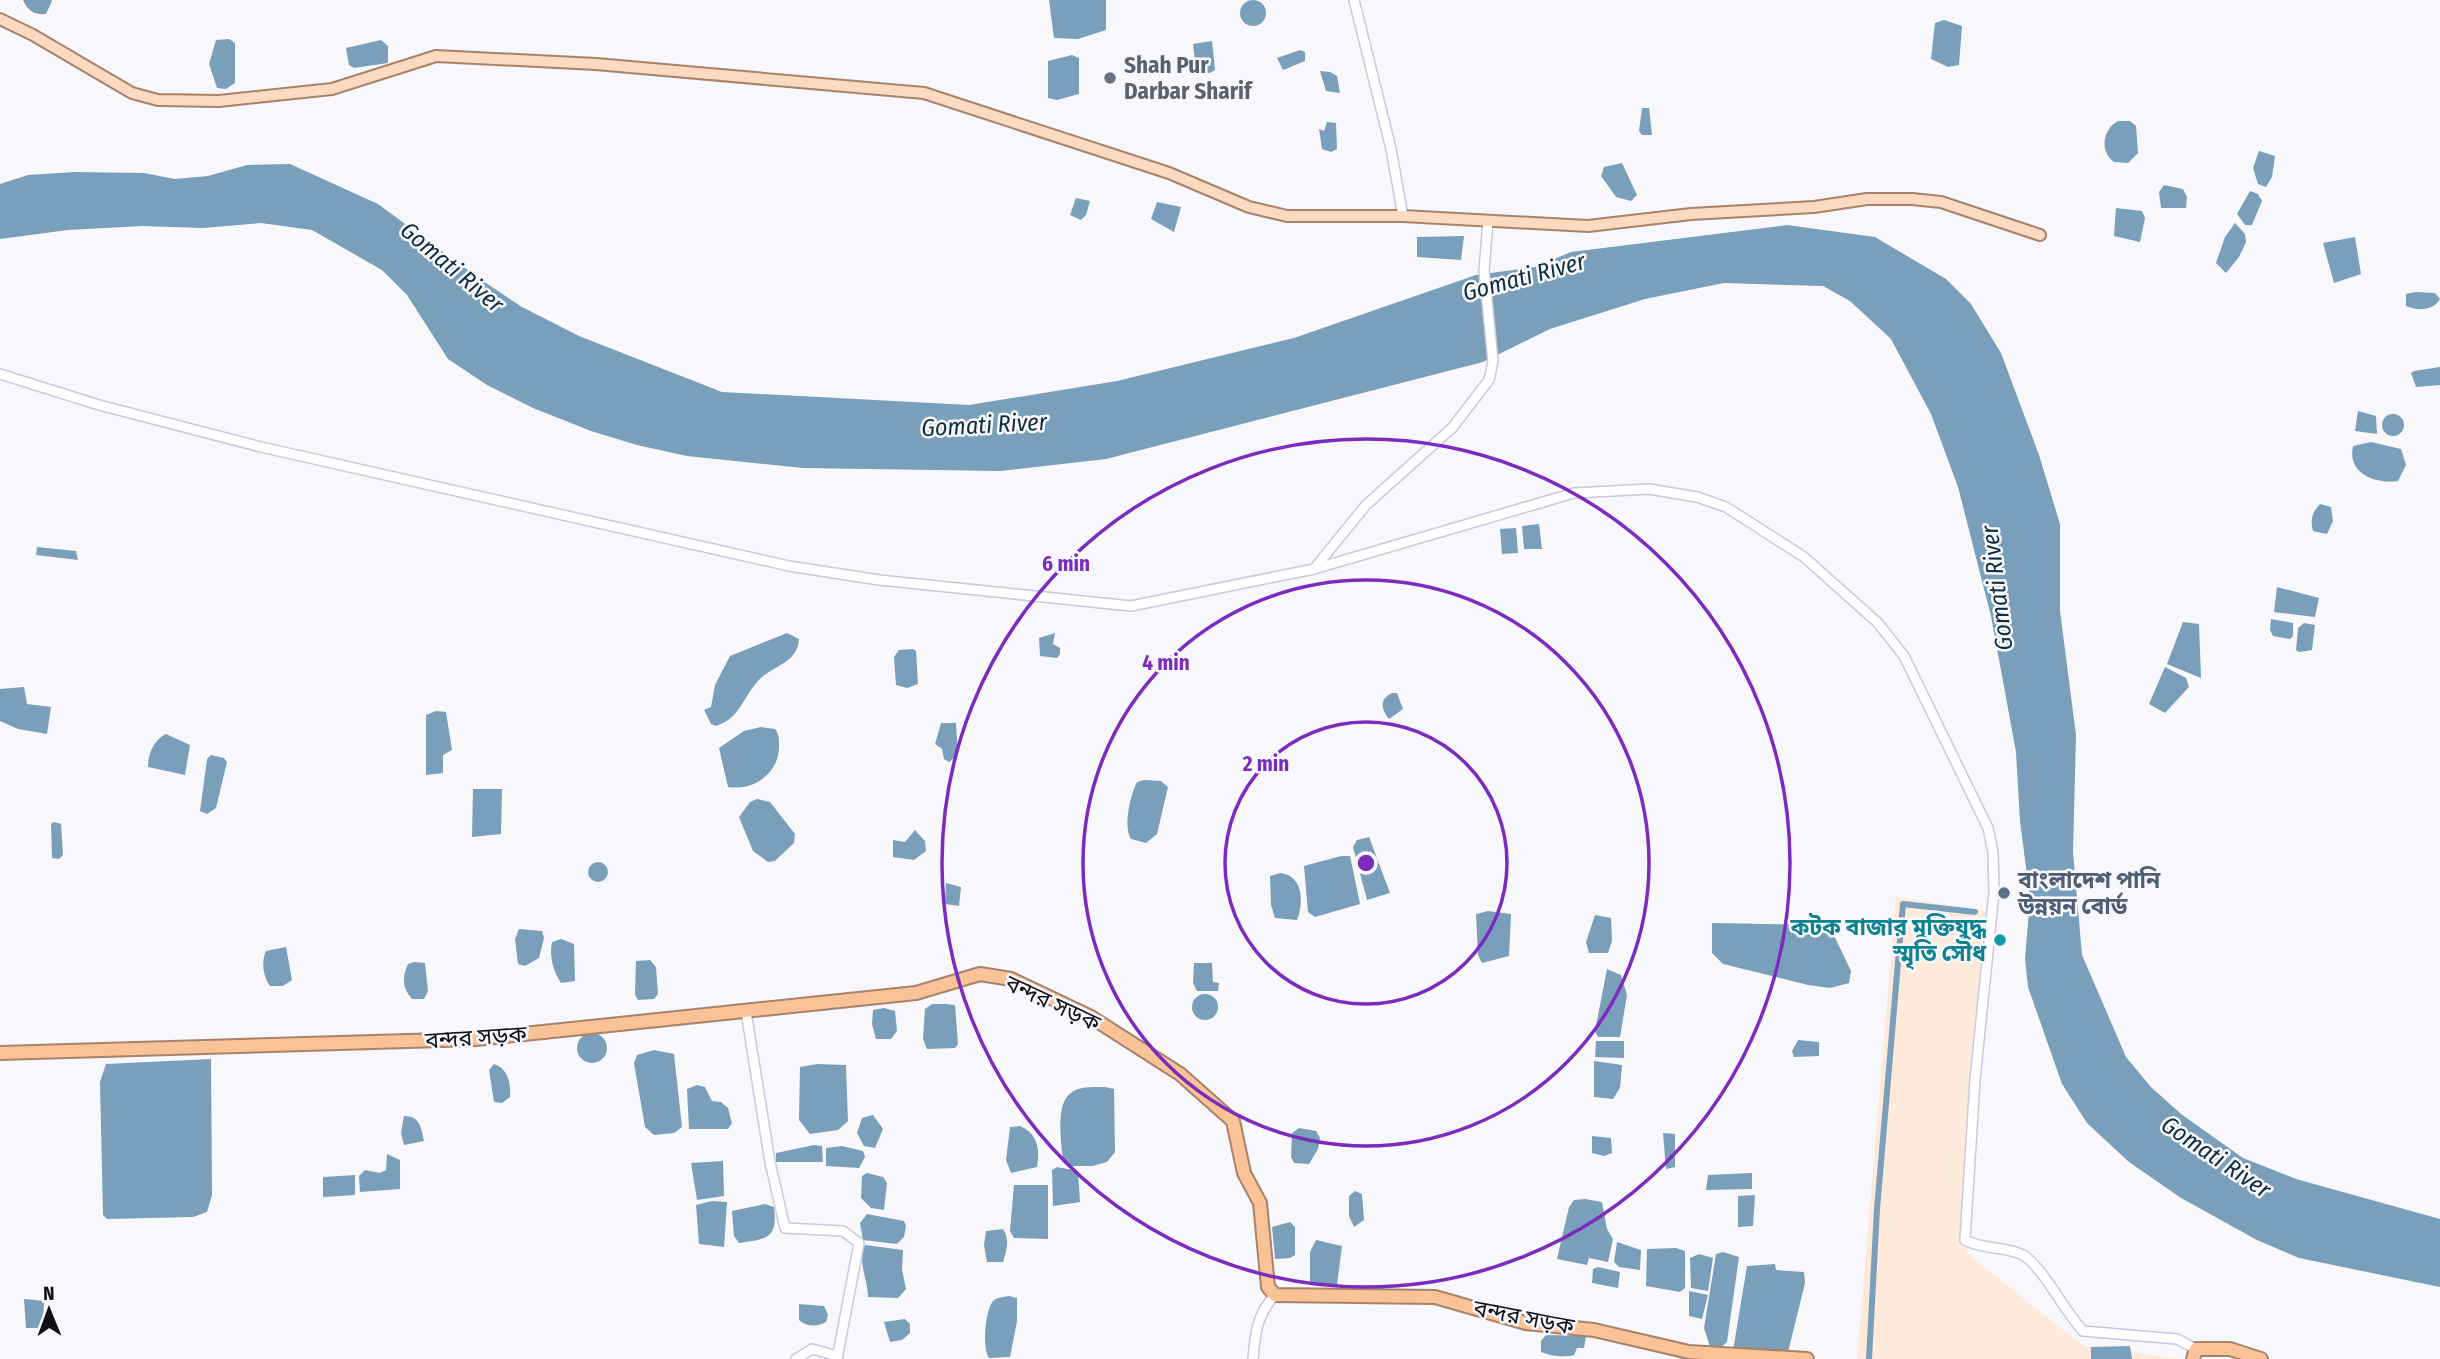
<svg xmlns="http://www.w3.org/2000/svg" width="2440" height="1359" font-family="'Fira Sans Condensed','Noto Sans Bengali',sans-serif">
  <rect width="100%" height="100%" fill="#f8f7fc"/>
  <path fill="#feeadb" d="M1896 897 1993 912 1966 1253 2084 1346 2180 1359H1857Z"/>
  <g fill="#7a9fba">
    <circle cx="1253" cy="13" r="13"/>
    <path d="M23 0H51L52 1 46 14C34 15 28 11 23 0Z"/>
    <path d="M1049 0H1106V30L1078 39 1054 38Z"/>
    <path d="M1944 20 1962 26 1959 65 1948 67 1931 59 1935 23Z"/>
    <path d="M216 40 229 39 235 43V83L226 89 217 88 209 64Z"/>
    <path d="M381 40 388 46V63L354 68 349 65 346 48Z"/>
    <path d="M1212 41 1215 70 1210 73 1196 71 1193 44Z"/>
    <path d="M1300 50 1305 52V61L1283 70 1277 58Z"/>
    <path d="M1072 55 1079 58V94L1057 100 1048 98V61Z"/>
    <path d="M1320 71 1330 72 1337 76 1340 93 1326 91Z"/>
    <path d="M1642 108H1649L1652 135H1642L1639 131Z"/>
    <path d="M2118 121H2130L2136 126 2138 153 2128 163 2114 162C2099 151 2103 129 2118 121Z"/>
    <path d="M1327 122 1336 123 1337 149 1331 152 1322 149 1319 129 1324 131Z"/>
    <path d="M2259 151 2275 156 2272 177 2266 187 2258 184 2253 168Z"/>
    <path d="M1622 163 1637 195 1631 201 1616 197 1601 176 1604 167Z"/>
    <path d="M290 164 378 204 480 279 522 307 579 336 722 392 969 405 1117 381 1294 338 1476 275 1535 267 1571 252 1787 225 1875 237 1946 279 1971 304 2001 353 2039 455 2060 524V611L2076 735 2073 852 2082 955 2126 1057 2151 1087 2181 1114 2243 1158 2296 1179 2440 1219V1287L2299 1258 2257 1240 2181 1198 2129 1162 2087 1123 2062 1084 2028 987 2025 959 2030 898 2020 821 2016 752 1991 616 1958 487 1931 414 1891 339 1850 301 1823 286 1724 283 1645 299 1550 329 1483 362 1106 459 1000 471 803 468 687 456 637 445 591 431 533 408 487 385 448 359 407 295 382 270 312 230 261 223 203 228 142 226 68 230 0 239V184L28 175 75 172 144 173 175 179 208 176 247 165Z"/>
    <path d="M2164 185 2183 189 2187 197 2186 208H2161L2159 192Z"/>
    <path d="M2250 191 2258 194 2262 201 2252 225H2245L2237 214Z"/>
    <path d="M1076 198 1090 201 1086 215 1081 220 1070 215Z"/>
    <path d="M1157 202 1181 207 1174 232 1151 219Z"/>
    <path d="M2116 208 2142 211 2145 218 2140 242 2114 236Z"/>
    <path d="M2235 223 2245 234 2246 242 2239 257 2226 273 2216 263 2225 237Z"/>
    <path d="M1464 236 1461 260 1417 257V237Z"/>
    <path d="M2355 237 2361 274 2334 283 2323 243Z"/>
    <path d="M2416 292 2435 293 2440 299C2433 311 2418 311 2406 306V294Z"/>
    <path d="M2440 367V385L2416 387 2411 373 2414 371Z"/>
    <path d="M2358 411 2376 416 2377 434 2355 431Z"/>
    <circle cx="2393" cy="425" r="11"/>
    <path d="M2371 442 2401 449 2406 465 2398 481C2375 484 2347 474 2353 446Z"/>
    <path d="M2320 504 2331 507 2333 521 2327 534 2313 531C2310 520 2312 512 2320 504Z"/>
    <path d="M1539 524 1542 549H1524L1522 526Z"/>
    <path d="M1516 528 1518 553 1502 554 1500 529Z"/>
    <path d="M37 547 76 551 78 560 36 555Z"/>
    <path d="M2277 587 2319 598 2315 617 2274 612Z"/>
    <path d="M2271 619 2293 623V636L2290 639 2273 636 2270 630Z"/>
    <path d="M2183 622 2199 624 2201 678 2167 664Z"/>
    <path d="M2304 623 2315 625 2312 650 2299 652 2296 650 2298 628Z"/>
    <path d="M787 633 799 639C798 664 770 666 757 682 742 699 740 718 716 726L711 724 704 710 711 707 715 685 730 656Z"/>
    <path d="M1055 633 1053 644 1060 648V654L1057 658 1040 656 1039 638Z"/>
    <path d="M913 649 916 651 918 684 907 688 896 685 894 657 899 650Z"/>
    <path d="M2165 667 2186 678 2189 687 2165 713 2149 704Z"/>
    <path d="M24 687 27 704 51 707 47 734 18 729 0 721V689Z"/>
    <path d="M1392 693H1397L1403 709 1389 719C1381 709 1379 699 1392 693Z"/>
    <path d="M436 711 446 712 452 750 443 755V773L426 775V715Z"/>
    <path d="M941 723H956L958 755 949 762 944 759 942 749 935 744Z"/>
    <path d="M761 727 775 729C779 734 779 738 779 745 780 772 755 791 728 787L719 748 744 731Z"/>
    <path d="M166 734 190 745 185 775 148 767C148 753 154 740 166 734Z"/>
    <path d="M211 755 224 758 227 762 216 808 207 814 200 811 207 759Z"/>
    <path d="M1144 780 1161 781 1168 787 1157 834 1146 843 1131 839C1123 826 1130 796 1137 782Z"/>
    <path d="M473 789H502L501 834 472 837Z"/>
    <path d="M757 799 770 802 795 834 794 843 775 861 768 862 753 851 739 817 750 802Z"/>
    <path d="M54 822 61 824 63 855 59 859 52 858 51 824Z"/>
    <path d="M915 830 925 841 926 851 914 860 893 857V840L905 842Z"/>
    <path d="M1369 837 1390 893 1367 900 1353 847 1357 840Z"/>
    <path d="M1341 856H1350L1360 904 1315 917 1308 912 1304 866Z"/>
    <circle cx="598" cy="872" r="10"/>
    <path d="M1280 873C1303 875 1304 902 1297 920L1275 918 1271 905 1270 876Z"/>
    <path d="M946 883 961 887 959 906 945 904Z"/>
    <path d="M1488 911 1511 914 1509 956 1482 963 1478 955 1476 914Z"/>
    <path d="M1595 915 1611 918 1612 941 1608 953H1589L1586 942Z"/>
    <path d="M1712 923 1829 925 1851 971 1849 983 1830 988 1808 985 1723 964 1712 953Z"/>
    <path d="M519 929 542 931 544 938 539 958 525 966 518 964 515 939Z"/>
    <path d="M561 939 574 944 575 981 561 983C553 971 549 956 552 942Z"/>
    <path d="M286 947 292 980 283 986H270C263 977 261 961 266 951Z"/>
    <path d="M650 960 656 967 658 994 654 999 638 1000 635 995 636 961Z"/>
    <path d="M414 962 425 963 428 991 424 999H412C402 988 402 977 408 964Z"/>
    <path d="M1194 963H1212L1213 982 1219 983 1218 991H1197L1193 983Z"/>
    <path d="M1607 969 1621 975 1627 995 1620 1037H1598L1595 1031Z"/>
    <circle cx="1205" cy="1007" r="13"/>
    <path d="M946 1004 955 1005 958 1044 955 1048 927 1049 923 1039 925 1009 932 1004Z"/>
    <path d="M884 1008 895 1011 897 1031 891 1039H876L872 1024 873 1010Z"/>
    <circle cx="592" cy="1048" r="15"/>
    <path d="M1798 1040 1819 1042V1056L1794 1057 1792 1051Z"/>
    <path d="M1596 1041H1624V1058L1595 1057Z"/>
    <path d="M654 1050 674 1054 682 1127 674 1133 654 1135 645 1127 634 1063 637 1055Z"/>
    <path d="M211 1059 212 1195 207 1212 193 1217 107 1219 103 1215 100 1082 106 1064Z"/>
    <path d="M1594 1061 1622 1065 1620 1088 1613 1099 1594 1097Z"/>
    <path d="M494 1064C508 1068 511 1084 510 1097L502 1103 494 1102 489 1070Z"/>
    <path d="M817 1064 846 1065 848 1121 838 1130 810 1134 799 1120 800 1067Z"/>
    <path d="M697 1085 705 1087 712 1101 721 1102 728 1108 732 1123 728 1129H689L687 1089Z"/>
    <path d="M1105 1087 1114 1089 1115 1152 1107 1162 1092 1166H1070L1063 1162C1062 1144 1054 1103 1072 1092 1081 1086 1095 1087 1105 1087Z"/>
    <path d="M873 1115 883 1129 875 1148 864 1146 857 1133 862 1118Z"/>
    <path d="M404 1116C420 1116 421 1127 424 1141L404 1145 401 1133Z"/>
    <path d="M1020 1126C1038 1134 1040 1149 1037 1167L1011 1173 1006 1160 1010 1127Z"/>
    <path d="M1299 1128 1316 1131 1320 1138 1318 1149 1309 1164 1294 1163 1291 1157 1292 1133Z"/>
    <path d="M1663 1133 1675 1134V1167L1666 1169Z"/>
    <path d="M1592 1136 1611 1138 1612 1153 1604 1156 1592 1153Z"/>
    <path d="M814 1145 822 1146 823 1162H776V1153Z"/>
    <path d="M842 1146 863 1151 865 1157 859 1168 826 1166V1148Z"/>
    <path d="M387 1154 400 1160V1189L360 1192 359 1176 365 1170 380 1173 386 1170Z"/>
    <path d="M723 1161 724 1196 697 1200 691 1163Z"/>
    <path d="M1057 1167 1078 1171 1080 1202 1053 1206 1052 1170Z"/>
    <path d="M867 1173 883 1177 887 1183 884 1210 871 1208 861 1198 862 1176Z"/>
    <path d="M1752 1173V1189L1706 1190 1708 1175Z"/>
    <path d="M355 1175V1195L323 1197V1177Z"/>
    <path d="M1014 1185H1048V1239L1014 1238 1010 1231Z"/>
    <path d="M1355 1191 1362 1194 1364 1220 1354 1227 1349 1216V1196Z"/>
    <path d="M1755 1195 1753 1226 1738 1227V1196Z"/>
    <path d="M1585 1199 1602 1202 1607 1229 1613 1239 1608 1262 1589 1258 1587 1265 1557 1259 1569 1207 1574 1200Z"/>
    <path d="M712 1201 727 1202 724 1247 699 1244 696 1205Z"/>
    <path d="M765 1204 774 1207C778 1239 767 1239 739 1243L734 1236 732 1211Z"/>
    <path d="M867 1214 904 1221 906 1226 904 1237 897 1244 863 1240 860 1223Z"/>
    <path d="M1290 1222 1295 1227V1255L1290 1258 1275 1259 1272 1227Z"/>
    <path d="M1003 1229C1010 1240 1007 1249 1003 1262H987L984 1245 986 1231Z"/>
    <path d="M1316 1240 1342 1246 1337 1285 1310 1282V1252Z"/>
    <path d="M1617 1242 1641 1250 1640 1270 1619 1267 1614 1262Z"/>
    <path d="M865 1245 903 1250 902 1270 906 1289 898 1298 868 1297C868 1279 857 1262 865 1245Z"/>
    <path d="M1676 1248 1685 1251V1288L1680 1292 1646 1286 1647 1249Z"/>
    <path d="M1723 1252 1739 1257 1727 1342 1719 1349 1710 1347 1704 1328 1716 1254Z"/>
    <path d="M1699 1254 1713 1258 1708 1291 1691 1288 1690 1258Z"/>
    <path d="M1775 1264 1776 1270 1804 1272 1805 1283 1788 1352 1733 1351 1747 1266Z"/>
    <path d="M1598 1267 1620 1272 1618 1288 1592 1283 1593 1269Z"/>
    <path d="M1689 1291 1708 1295 1702 1319 1689 1316Z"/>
    <path d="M1009 1296 1017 1298V1321L1010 1357 989 1358C982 1348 985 1311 993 1301 997 1297 1004 1297 1009 1296Z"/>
    <path d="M24 1299 44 1301 43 1328H26Z"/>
    <path d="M799 1304 824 1306 828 1315 826 1322C817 1327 807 1327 799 1320Z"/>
    <path d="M905 1319 910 1324V1333L902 1340 890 1342 884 1322Z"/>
    <path d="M1546 1335 1586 1336 1584 1348H1577L1574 1355C1562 1358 1551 1356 1541 1352V1341Z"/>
    <path d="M2130 1346 2132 1359H2091V1347Z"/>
  </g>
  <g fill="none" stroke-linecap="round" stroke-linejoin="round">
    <path stroke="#7a9fba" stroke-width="6" d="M1869 1359 1877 1209 1903 904 1975 912"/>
    <defs>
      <g id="minor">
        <path d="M1354 0 1391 149 1403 216"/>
        <path d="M0 374 99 405 261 447 789 566 879 580 1131 606 1314 569 1574 493 1649 489 1697 497 1726 507 1804 557 1878 623 1904 656 1988 828 1993 852 1994 892 1975 1080 1965 1240C1983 1250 2006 1246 2023 1255 2042 1266 2065 1312 2083 1331L2177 1339 2196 1349"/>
        <path d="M1314 569 1366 505 1452 428 1489 380 1493 361 1484 271 1488 221"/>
        <path d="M746 1012 770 1162 785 1228 843 1231 859 1243 837 1359"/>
        <path d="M796 1359 812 1349 838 1356"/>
        <path d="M1253 1359C1255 1334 1257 1314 1275 1295"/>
      </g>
      <path id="major" d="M0 19 33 35 132 93 158 100 219 101 332 89 436 56 596 64 924 93 1169 173 1249 207 1287 216H1403L1588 226 1691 214 1814 207 1867 199H1912L1941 202 2040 235"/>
      <g id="highway">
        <path d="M0 1053 476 1039 916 993 980 974 1011 979 1091 1017 1180 1074 1233 1121 1244 1173 1260 1203 1268 1287 1275 1295 1435 1297 1526 1323 1594 1330 1689 1352 1807 1359"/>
        <path d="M2193 1359 2196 1349H2230L2261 1359"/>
      </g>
    </defs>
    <use href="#minor" stroke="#ccc8df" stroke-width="12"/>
    <use href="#major" stroke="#a7836a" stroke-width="14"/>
    <use href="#highway" stroke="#a7836a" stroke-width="16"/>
    <use href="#minor" stroke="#fff" stroke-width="9"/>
    <use href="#major" stroke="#fbdac1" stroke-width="10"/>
    <use href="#highway" stroke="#f9c297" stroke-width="12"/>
  </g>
  <g fill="none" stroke="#7b2cbf" stroke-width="3.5">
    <circle cx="1366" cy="863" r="141"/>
    <circle cx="1366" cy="863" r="283"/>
    <circle cx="1366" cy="863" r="424"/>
  </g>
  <circle fill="#6b7280" stroke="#f8f7fc" stroke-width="2.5" cx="1110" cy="78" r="7"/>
  <circle fill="#5c6f8a" stroke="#f8f7fc" stroke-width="2.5" cx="2004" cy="893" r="7"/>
  <circle fill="#0f9aa8" stroke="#f8f7fc" stroke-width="2.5" cx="2000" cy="940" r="7"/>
  <g text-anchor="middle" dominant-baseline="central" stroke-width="5" stroke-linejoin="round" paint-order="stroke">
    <g font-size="23" font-weight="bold" fill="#5b616d" stroke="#f8f7fc" text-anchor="start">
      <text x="1124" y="65">Shah Pur<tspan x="1124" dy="26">Darbar Sharif</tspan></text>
    </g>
    <g font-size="23" font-weight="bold" fill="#4e5e75" stroke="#f8f7fc" text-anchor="start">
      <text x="2018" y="880">বাংলাদেশ পানি<tspan x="2018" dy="26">উন্নয়ন বোর্ড</tspan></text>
    </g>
    <g font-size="23" font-weight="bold" fill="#0d838f" stroke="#f8f7fc" text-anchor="end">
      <text x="1986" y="927">কটক বাজার মুক্তিযুদ্ধ<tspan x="1986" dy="26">স্মৃতি সৌধ</tspan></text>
    </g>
    <g font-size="23" fill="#100f17" stroke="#f8f7fc">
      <text transform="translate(1053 1003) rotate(25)">বন্দর সড়ক</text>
      <text transform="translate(476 1037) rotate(-4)">বন্দর সড়ক</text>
      <text transform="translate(1524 1317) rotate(11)">বন্দর সড়ক</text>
    </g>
    <g font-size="24" font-style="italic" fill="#0c2d40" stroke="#f8f7fc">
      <text transform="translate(452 267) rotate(40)">Gomati River</text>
      <text transform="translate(1524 277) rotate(-15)">Gomati River</text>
      <text transform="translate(984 425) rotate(-3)">Gomati River</text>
      <text transform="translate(1997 588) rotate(-97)">Gomati River</text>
      <text transform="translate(2216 1157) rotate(34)">Gomati River</text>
    </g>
  </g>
  <circle cx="1366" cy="863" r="10" fill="#7b2cbf" stroke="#f8f7fc" stroke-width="3.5"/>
  <g font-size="21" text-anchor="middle" font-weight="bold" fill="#7b2cbf" stroke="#f8f7fc" stroke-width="5" stroke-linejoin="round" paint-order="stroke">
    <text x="1066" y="571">6 min</text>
    <text x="1166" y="670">4 min</text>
    <text x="1266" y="771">2 min</text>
  </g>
  <g transform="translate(49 1310) rotate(359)" stroke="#f8f7fc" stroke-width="5" paint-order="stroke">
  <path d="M0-5L12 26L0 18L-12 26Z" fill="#100f17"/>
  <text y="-10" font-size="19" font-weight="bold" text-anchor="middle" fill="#100f17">N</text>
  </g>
</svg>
